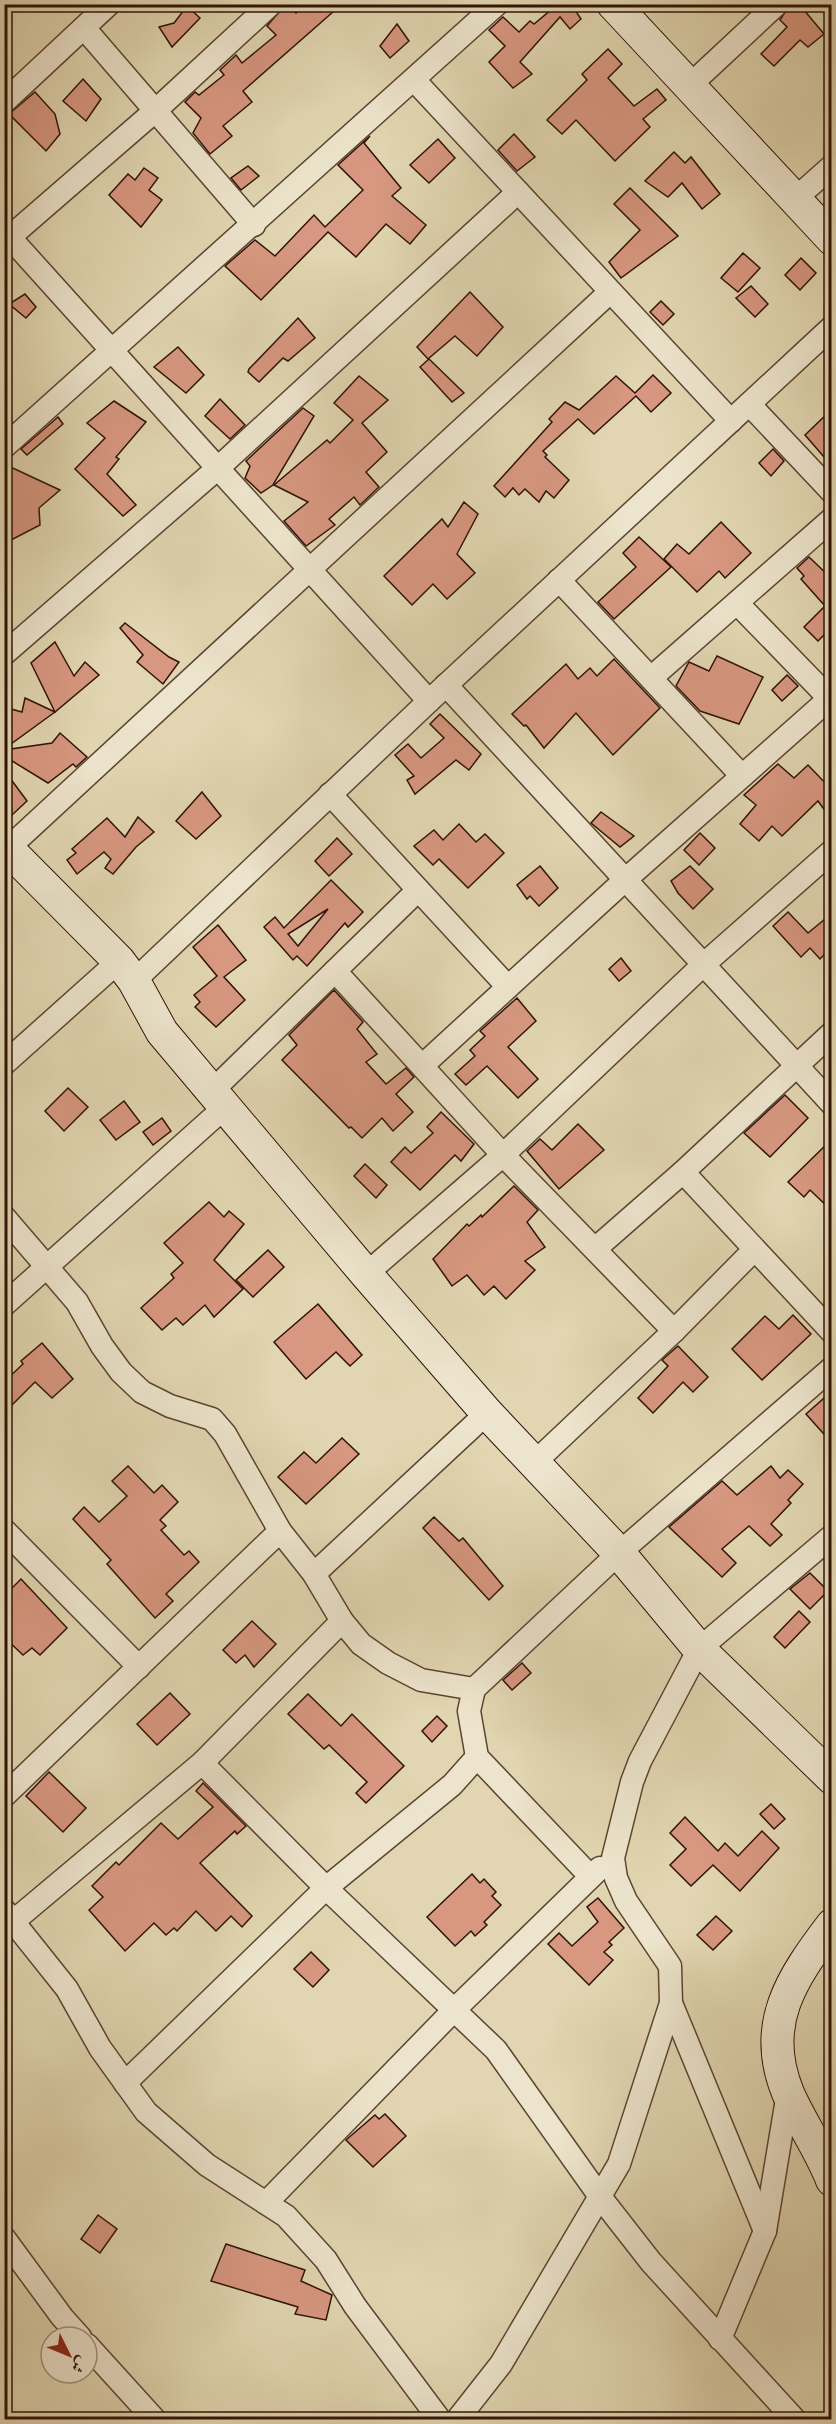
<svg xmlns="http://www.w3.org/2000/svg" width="836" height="2424" font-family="'IM FELL Double Pica',Amiri,serif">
  <rect width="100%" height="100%" fill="#e1d6b1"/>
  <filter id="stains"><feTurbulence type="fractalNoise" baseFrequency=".00333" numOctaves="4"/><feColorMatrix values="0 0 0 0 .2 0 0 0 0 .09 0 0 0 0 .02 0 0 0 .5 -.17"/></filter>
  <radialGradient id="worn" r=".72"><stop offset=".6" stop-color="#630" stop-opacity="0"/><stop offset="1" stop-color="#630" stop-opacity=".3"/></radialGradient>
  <g fill="#d79780" stroke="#301308" stroke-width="1.5" fill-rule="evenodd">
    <path d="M286 4 296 13 306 4H342L243 91 252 102 223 126 232 136 210 154 193 133 201 118 185 102 195 92 199 95 224 75 220 70 236 55 242 63 276 35 267 26Z"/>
    <path d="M549 4H571L581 19 570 29 560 17 520 62 532 74 513 88 489 62 505 46 489 30 503 17 519 32 530 21 534 24 552 9Z"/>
    <path d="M790 4H799L824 34 808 47 800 40 774 66 761 54 787 27 780 20Z"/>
    <path d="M187 6 200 18 172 47 159 27 174 23Z"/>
    <path d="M397 24 409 41 390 58 380 46Z"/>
    <path d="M608 49 622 64 608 78 634 106 657 89 666 100 643 119 650 127 615 161 576 120 562 134 547 120 587 80 582 74Z"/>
    <path d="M83 79 101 99 86 121 63 101Z"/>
    <path d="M35 92 55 114 60 134 46 151 9 114Z"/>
    <path d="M514 134 535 157 517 171 498 150Z"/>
    <path d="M370 136 364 143 401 188 392 196 426 225 410 244 386 224 356 257 328 232 261 300 225 266 255 240 275 256 314 215 325 227 363 190 338 165Z"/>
    <path d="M438 139 455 158 429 183 410 165Z"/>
    <path d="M674 152 685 163 691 157 720 194 702 209 682 183 668 197 645 181Z"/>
    <path d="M248 166 259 176 241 190 231 178Z"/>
    <path d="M144 168 158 178 149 190 162 200 141 227 109 195 128 174 135 180Z"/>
    <path d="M630 188 678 236 621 278 609 262 640 230 614 204Z"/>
    <path d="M743 253 760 268 738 292 721 278Z"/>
    <path d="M801 258 816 273 800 290 785 275Z"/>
    <path d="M751 286 768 304 755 317 736 298Z"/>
    <path d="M470 292 503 327 477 356 455 336 428 359 417 347Z"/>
    <path d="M25 294 36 307 26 318 9 304Z"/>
    <path d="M661 301 674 314 663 325 650 312Z"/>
    <path d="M298 318 315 338 288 361 283 358 259 382 248 372 249 369Z"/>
    <path d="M178 347 204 375 186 393 154 367Z"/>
    <path d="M429 359 464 393 452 402 420 367Z"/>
    <path d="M653 375 671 393 651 412 636 396 594 434 578 419 543 451 547 455 545 457 569 480 554 498 546 491 539 502 525 489 519 495 513 488 505 497 494 486 552 422 549 419 565 402 579 410 616 376 635 393Z"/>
    <path d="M359 376 388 400 362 423 387 452 366 472 379 487 360 505 354 497 329 519 335 525 306 546 284 521 308 502 274 485 327 440 330 443 353 420 334 403Z"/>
    <path d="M220 399 245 425 230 439 205 416Z"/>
    <path d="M114 401 146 422 116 457 119 459 107 474 136 505 123 516 75 469 105 438 87 423Z"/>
    <path d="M303 408 314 416 273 485 261 493 245 478 250 466 246 461Z"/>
    <path d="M831 410V465L805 435Z"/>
    <path d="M58 417 63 424 27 455 21 449Z"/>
    <path d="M773 449 784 461 771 476 759 463Z"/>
    <path d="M4 464 60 490 39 508 40 525 11 540 4 532Z"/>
    <path d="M464 502 478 514 457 554 475 573 447 599 433 584 412 605 384 576 442 519 448 527Z"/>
    <path d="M721 522 751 553 725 578 719 571 697 592 664 559 677 544 689 554Z"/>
    <path d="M639 537 671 567 614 619 598 602 636 567 623 553Z"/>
    <path d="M809 557 831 578V628L818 641 804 627 825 606 801 579 804 576 797 568Z"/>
    <path d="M125 623 169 657 179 662 163 684 137 662 143 655 120 628Z"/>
    <path d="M55 642 74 676 85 662 99 675 55 712 31 663Z"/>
    <path d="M717 656 763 677 739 724 700 711 676 686 689 662 709 671Z"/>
    <path d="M614 659 660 708 613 755 576 713 544 748 526 725 524 726 512 714 566 664 578 679 590 668 597 676Z"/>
    <path d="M787 675 798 686 782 701 772 690Z"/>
    <path d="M25 698 55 712 4 749V707L22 712Z"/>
    <path d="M440 714 481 754 469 770 456 760 415 794 407 780 414 776 395 755 408 744 421 758 444 738 430 724Z"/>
    <path d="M60 733 87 757 76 767 73 764 48 783 4 756V750L52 743Z"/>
    <path d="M778 764 794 778 808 765 831 789V819L818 801 782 836 772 826 759 841 740 824 756 805 744 795Z"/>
    <path d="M4 770 27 801 12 815 4 805Z"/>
    <path d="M202 792 221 816 196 839 176 821Z"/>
    <path d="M601 812 634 836 620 847 591 823Z"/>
    <path d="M138 817 154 832 136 847 113 874 105 868 111 859 104 852 77 874 67 860 76 853 72 849 107 818 125 837Z"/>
    <path d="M459 824 476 842 485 834 504 853 468 888 439 859 433 865 414 846 434 830 443 840Z"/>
    <path d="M700 833 715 848 699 865 684 850Z"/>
    <path d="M337 838 352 854 329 876 315 861Z"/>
    <path d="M540 866 558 888 539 906 530 896 527 899 517 885Z"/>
    <path d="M690 866 713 889 693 909 678 893 671 881Z"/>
    <path d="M331 880 363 912 348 927 345 923 307 966 297 956 293 960 264 927 275 917 284 928ZM328 909 298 946 288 934Z"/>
    <path d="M788 912 808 933 831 914V948L820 959 810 948 801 957 773 926Z"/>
    <path d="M218 925 246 960 224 977 245 1000 216 1027 195 1007 200 1002 194 995 217 976 193 947Z"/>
    <path d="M621 958 631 971 619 981 609 969Z"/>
    <path d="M334 990 363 1022 357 1029 377 1054 366 1062 386 1084 406 1068 414 1077 396 1094 413 1112 393 1131 382 1118 362 1138 351 1127 349 1128 282 1060 297 1045 289 1035Z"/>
    <path d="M517 998 536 1021 508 1047 538 1079 518 1098 487 1066 466 1085 455 1074 475 1056 470 1050 485 1036 480 1031Z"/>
    <path d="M68 1088 88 1107 64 1131 45 1111Z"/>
    <path d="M785 1095 808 1118 770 1157 744 1133Z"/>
    <path d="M124 1101 140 1122 116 1140 100 1120Z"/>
    <path d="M441 1112 474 1144 461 1161 455 1155 420 1190 391 1162 405 1147 411 1153 433 1133 427 1127Z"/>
    <path d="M162 1118 171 1131 153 1145 143 1132Z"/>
    <path d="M578 1124 604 1150 559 1189 527 1151 540 1139 552 1150Z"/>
    <path d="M831 1140V1210L810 1190 804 1197 788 1182Z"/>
    <path d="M365 1164 387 1185 376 1198 354 1176Z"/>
    <path d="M514 1186 538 1210 527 1222 545 1247 525 1261 535 1270 506 1299 494 1286 484 1295 467 1275 452 1286 433 1259 467 1224 469 1226 481 1215 482 1217Z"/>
    <path d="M209 1202 224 1217 229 1211 244 1224 214 1260 243 1289 214 1317 205 1305 183 1325 176 1318 162 1330 141 1308 174 1278 171 1274 183 1263 164 1243Z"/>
    <path d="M268 1250 284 1267 253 1297 236 1280Z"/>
    <path d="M318 1304 362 1355 350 1366 336 1352 306 1379 274 1342Z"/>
    <path d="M793 1315 811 1334 762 1380 732 1349 765 1316 779 1329Z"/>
    <path d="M42 1343 73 1379 52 1398 35 1382 12 1405 4 1397V1382L23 1364 21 1361Z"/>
    <path d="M678 1346 708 1377 693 1392 683 1382 653 1413 638 1398 668 1366 662 1360Z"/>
    <path d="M831 1392V1442L806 1414Z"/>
    <path d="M342 1438 359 1454 306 1504 278 1477 304 1452 316 1463Z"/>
    <path d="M128 1466 154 1493 162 1485 178 1502 160 1520 166 1526 161 1530 184 1555 189 1551 199 1562 166 1594 173 1601 155 1618 107 1564 111 1560 73 1519 84 1507 99 1522 127 1496 112 1481Z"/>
    <path d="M771 1466 780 1478 788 1470 803 1484 788 1500 791 1503 771 1524 782 1535 770 1546 749 1526 722 1549 736 1563 722 1577 669 1527 722 1481 737 1495Z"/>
    <path d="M434 1517 459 1541 463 1538 503 1586 489 1600 423 1528Z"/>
    <path d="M810 1573 828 1591 810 1609 790 1589Z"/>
    <path d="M21 1579 67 1628 40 1655 32 1648 23 1655 4 1637V1596Z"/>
    <path d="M799 1611 810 1622 785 1648 774 1637Z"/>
    <path d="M252 1621 276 1644 254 1667 245 1655 236 1663 223 1650Z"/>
    <path d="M522 1663 531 1673 512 1690 503 1680Z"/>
    <path d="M170 1693 190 1714 157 1745 137 1724Z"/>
    <path d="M308 1694 341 1726 352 1714 404 1766 366 1803 356 1793 367 1782 329 1745 324 1749 288 1714Z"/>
    <path d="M437 1716 447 1726 432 1742 422 1731Z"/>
    <path d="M49 1772 86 1808 63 1832 26 1796Z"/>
    <path d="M203 1783 246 1826 237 1834 235 1831 200 1863 252 1916 242 1927 231 1916 216 1931 196 1911 177 1931 174 1928 166 1935 154 1923 125 1951 89 1910 103 1897 92 1886 116 1862 119 1865 161 1823 178 1839 213 1807 196 1791Z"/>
    <path d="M771 1804 785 1819 774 1829 760 1814Z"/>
    <path d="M685 1817 718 1851 725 1843 738 1856 762 1831 779 1848 740 1891 713 1865 691 1886 670 1865 686 1849 670 1833Z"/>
    <path d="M472 1874 480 1883 484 1879 496 1892 492 1896 501 1905 484 1922 487 1925 475 1936 471 1931 455 1946 427 1917Z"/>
    <path d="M598 1898 624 1928 609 1942 612 1945 604 1952 613 1960 589 1985 548 1944 559 1933 572 1946 598 1922 587 1907Z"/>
    <path d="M716 1916 732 1931 713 1950 697 1935Z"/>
    <path d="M311 1952 329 1970 313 1987 294 1969Z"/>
    <path d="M385 2114 406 2136 373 2167 346 2140 375 2115 379 2119Z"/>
    <path d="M98 2215 117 2229 100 2253 81 2239Z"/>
    <path d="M226 2244 305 2270 301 2281 332 2295 326 2320 295 2314 298 2307 211 2281Z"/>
  </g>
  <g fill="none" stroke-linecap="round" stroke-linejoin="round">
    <defs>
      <g id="street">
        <path d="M84 28 254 225"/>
        <path d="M415 81 731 421"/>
        <path d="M688 87 777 4"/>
        <path d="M4 102 109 4"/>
        <path d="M795 199 832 166"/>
        <path d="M4 231C146 388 286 545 429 701"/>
        <path d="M4 242 155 111 271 4"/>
        <path d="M749 404 832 492"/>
        <path d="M4 447 497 4"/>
        <path d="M559 580 742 776"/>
        <path d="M737 603 832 701"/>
        <path d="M4 654 218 468 518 192"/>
        <path d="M651 678 832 519"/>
        <path d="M446 685 832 1104"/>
        <path d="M330 794 508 987"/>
        <path d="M4 852 610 292"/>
        <path d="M335 971 503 1155 674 1331"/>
        <path d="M134 981 429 701 832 327"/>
        <path d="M4 1064 119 961"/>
        <path d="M423 1065 625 880 829 699"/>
        <path d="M211 1092 418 890"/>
        <path d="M683 1172 832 1332"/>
        <path d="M4 1217 77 1302 102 1346 121 1372 142 1392 170 1406 212 1419 225 1434 280 1531 314 1574 342 1621 361 1644 388 1663 421 1680 474 1689"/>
        <path d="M595 1249 683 1172 832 1033"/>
        <path d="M366 1274 503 1155 703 965 832 851"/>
        <path d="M4 1305 224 1108"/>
        <path d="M535 1462 674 1331 754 1250"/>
        <path d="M4 1530 139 1667"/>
        <path d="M314 1574 487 1413"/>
        <path d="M202 1763 326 1888 496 2050 601 2198 651 2262 795 2420"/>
        <path d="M4 1796 280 1531"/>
        <path d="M590 1876 477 1757 469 1711 474 1689 619 1553 832 1368"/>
        <path d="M4 1910 67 1989 100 2048 146 2112 207 2165 286 2216 326 2260 355 2306 440 2420"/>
        <path d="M15 1920 202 1763 342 1621"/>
        <path d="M671 2003 765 2231"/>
        <path d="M125 2083 326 1888 452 1785 477 1757"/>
        <path d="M266 2203 454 2010 600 1868"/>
        <path d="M4 2238 62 2317 80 2337"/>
        <path d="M720 2339 765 2231 788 2093"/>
        <path d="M87 2345 155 2420"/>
        <path d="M457 2420 501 2364 619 2164 671 2003 670 1966 626 1901 616 1878 613 1858 632 1782 640 1761 699 1649 832 1536"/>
      </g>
      <g id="secondary">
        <path d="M613 4 832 239"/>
        <path d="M4 845 119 961 134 981 162 1032 366 1274 487 1413 619 1553 699 1649 832 1778"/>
        <path d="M832 1925C791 1979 760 2025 788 2093 801 2123 820 2149 832 2180"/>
      </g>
    </defs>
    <use href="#street" stroke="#5c4432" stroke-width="25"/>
    <use href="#secondary" stroke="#301308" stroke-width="34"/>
    <use href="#street" stroke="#ece4cc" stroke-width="22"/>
    <use href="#secondary" stroke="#ece4cc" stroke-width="32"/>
  </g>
  <rect width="836" height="2424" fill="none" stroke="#e1d6b1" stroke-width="24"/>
  <rect x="6" y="6" width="824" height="2412" fill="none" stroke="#301308" stroke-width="3"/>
  <rect x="12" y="12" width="812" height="2400" fill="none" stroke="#301308" stroke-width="1.5"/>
  <g transform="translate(69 2355) rotate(133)"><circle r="28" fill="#ece4cc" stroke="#a1907e" stroke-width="1.5"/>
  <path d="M0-4.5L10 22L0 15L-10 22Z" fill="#8f2418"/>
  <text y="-9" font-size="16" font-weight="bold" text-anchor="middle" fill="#301308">ش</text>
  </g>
  <rect width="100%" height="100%" filter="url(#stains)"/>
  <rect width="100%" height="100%" fill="url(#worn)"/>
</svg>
